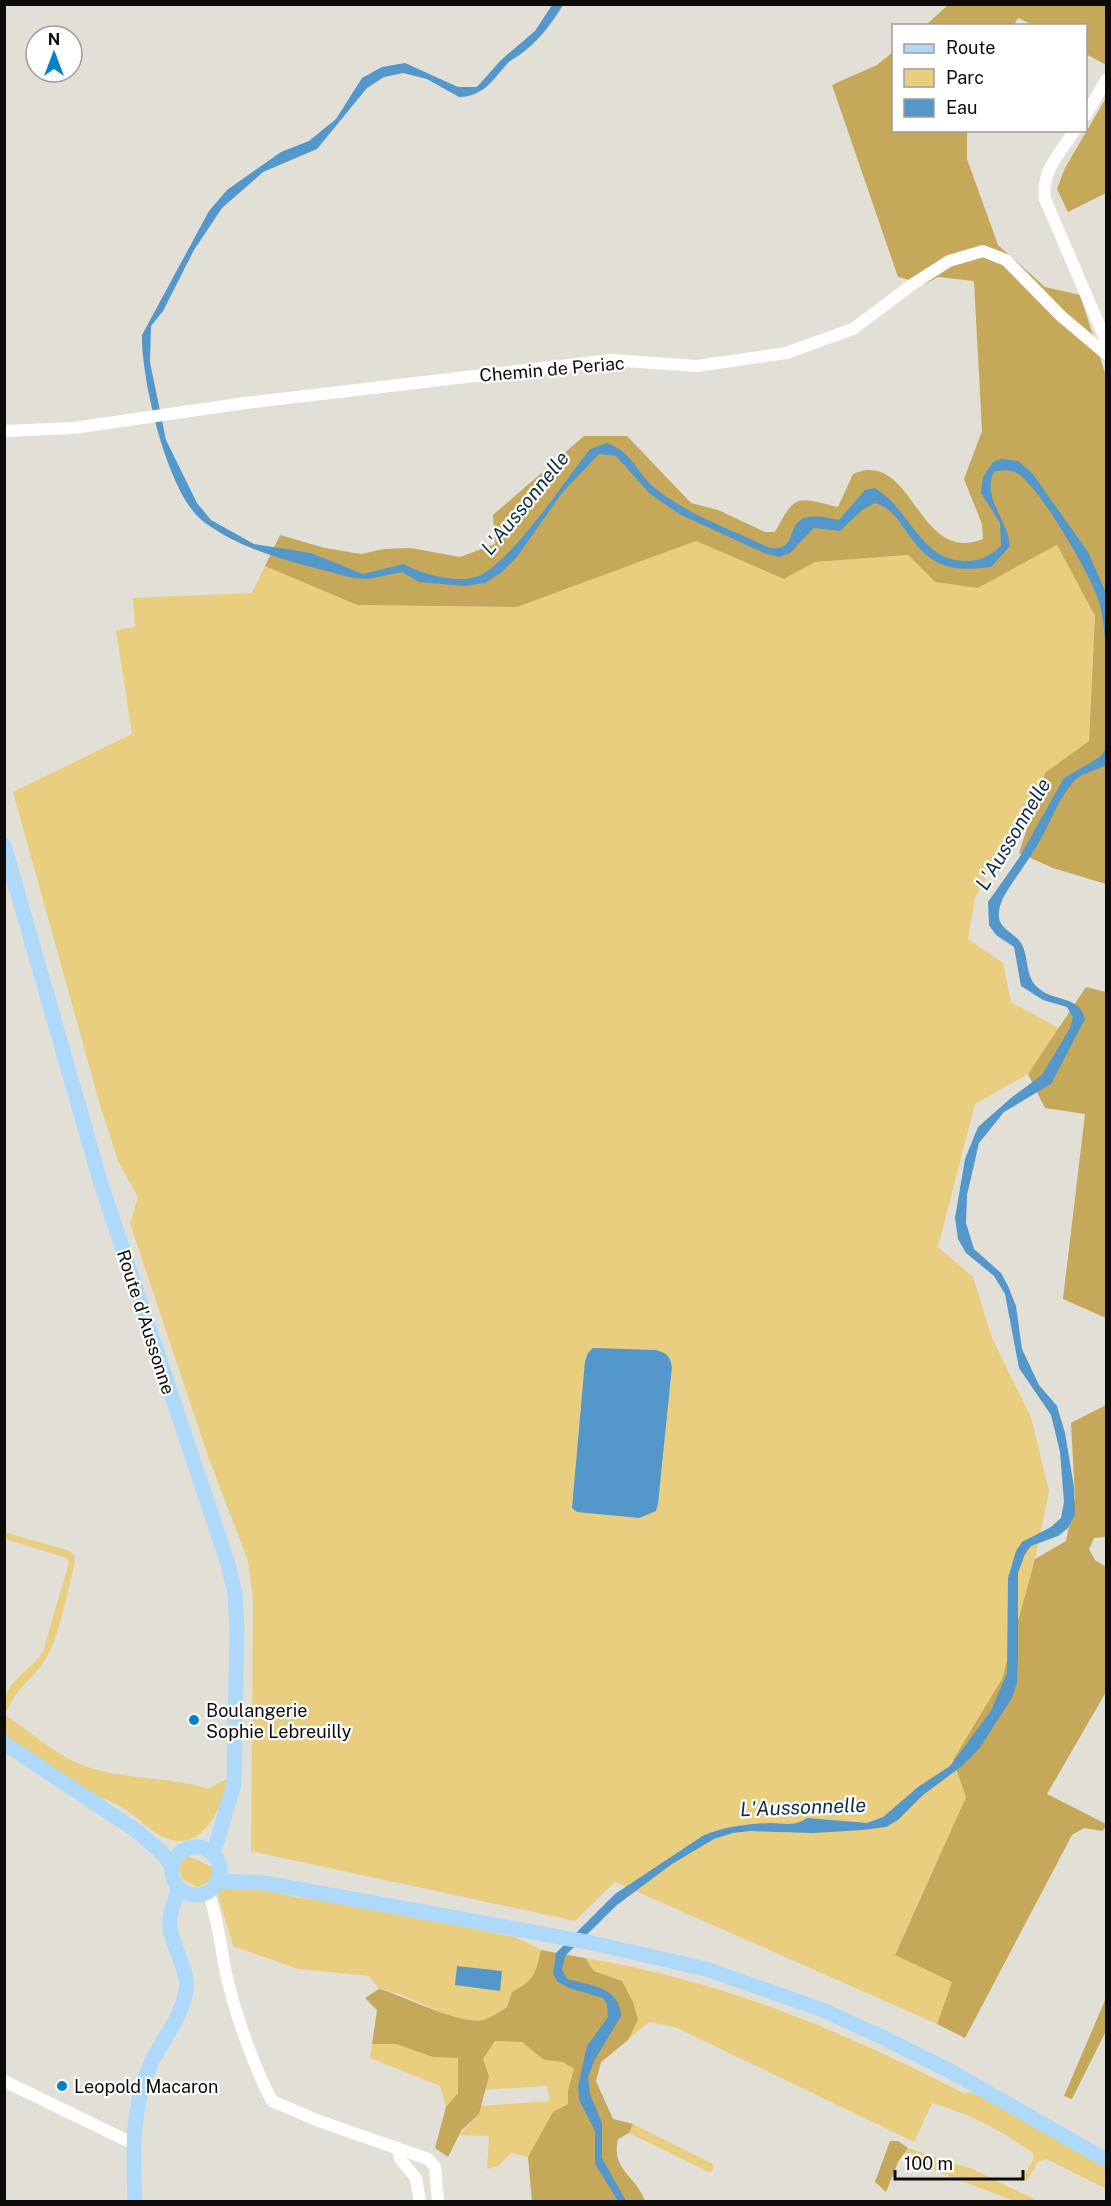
<svg xmlns="http://www.w3.org/2000/svg" width="1111" height="2206" font-family="'Public Sans',sans-serif">
  <rect width="100%" height="100%" fill="#e2dfd6"/>
  <g fill="#eace80" fill-rule="evenodd">
    <path d="M696 541 784 579 815 562 908 555 935 582 978 588 1057 545 1095 616 1089 741 1045 774 975 898 968 939 1003 963 1011 1002 1059 1028 1028 1074 975 1104 938 1247 973 1277 992 1338 1031 1417 1049 1491 1035 1559 1002 1679 953 1760 966 1797 895 1954 952 1982 937 2024 615 1882 575 1921 251 1851 253 1602 248 1561 209 1459 130 1223 138 1197 118 1161 100 1105 13 792 132 734 116 630 135 627 133 598 252 593 265 566 357 605 517 607ZM656 1350C667 1353 670 1356 672 1367L658 1504 572 1508 588 1353Z"/>
    <path d="M4 1532 70 1551 74 1555 75 1562C68 1589 60 1632 48 1655 35 1679 17 1685 5 1715 25 1728 56 1754 77 1763 119 1781 166 1775 208 1789L230 1777C223 1800 210 1841 180 1841 157 1841 139 1817 121 1807 111 1800 99 1798 88 1791 60 1774 32 1754 5 1735 5 1725 1 1708 5 1698 11 1678 34 1668 43 1651L69 1563 67 1558 5 1539Z"/>
    <path d="M186 1855 215 1868 208 1883 197 1887 182 1879 179 1867Z"/>
    <path d="M225 1886 256 1887 299 1898 333 1900 515 1937 541 1950C535 1975 534 1980 512 1992L507 2007 485 2020H459L399 1994 379 1989 369 1976 298 1969 233 1946C231 1934 216 1896 218 1890Z"/>
    <path d="M585 1958C724 1981 838 2029 963 2093L973 2092 1106 2167V2189L1046 2159 1038 2162 1027 2181 1023 2178 1034 2158 1032 2152C1000 2130 970 2114 932 2103L914 2142 675 2027 649 2022 628 2040 638 2020 622 1981 594 1971Z"/>
    <path d="M495 2041 522 2042 544 2060 563 2062 574 2069 568 2090V2104L541 2135 528 2157 511 2153 498 2166 487 2169 489 2136 459 2135 479 2114 480 2106 550 2101 547 2086 484 2090 489 2076 483 2059Z"/>
    <path d="M372 2044H396L433 2057 458 2058V2093L446 2107 440 2086 370 2058Z"/>
    <path d="M633 2124 713 2164V2170L709 2172 629 2133Z"/>
    <path d="M908 2148 975 2170 1038 2201H1014L902 2158Z"/>
  </g>
  <g fill="#c5a859">
    <path d="M948 5H1106V65L1086 54V26L1033 25 1018 18 1014 25H926Z"/>
    <path d="M893 52 894 130 967 131V159L998 245 1045 287 1080 295 1106 376V884L1053 868 1019 853 1045 773 1089 741 1095 616 1057 545 978 588 935 582 908 555 815 562 784 579 696 541 517 607 357 605 265 566 280 535 325 548 361 554 384 549 411 548 460 557 495 544 493 515 584 436H627L691 503 718 510 765 532H775C796 493 796 497 838 507L853 474C913 447 917 566 983 539L982 524 964 479 982 431 974 281 938 277 925 284 898 277 832 85 877 65Z"/>
    <path d="M1106 98V193L1068 212 1057 189 1065 168Z"/>
    <path d="M1086 987 1106 992V1318L1063 1299 1085 1114 1045 1108 1028 1074Z"/>
    <path d="M1106 1405V1537L1094 1538 1089 1549 1095 1560 1106 1567V1692L1047 1794 1106 1824V1827L1102 1831 1084 1828 1072 1835 965 2038 937 2024 952 1982 895 1955 966 1797 953 1760 1002 1679 1035 1559 1066 1541 1075 1498 1071 1423Z"/>
    <path d="M541 1950 585 1958 594 1971 622 1981 633 2002 638 2020 628 2040 601 2062 596 2081 613 2119 633 2124 629 2133 618 2139C611 2170 635 2174 645 2201H532L528 2157 553 2112 568 2104V2090L574 2069 563 2062 544 2060 522 2042 495 2041 483 2059 489 2076 479 2114 461 2131 448 2157 435 2148 446 2107 458 2093V2058L433 2057 396 2044H372L377 2010 365 1998 379 1989C405 1996 465 2028 486 2019 493 2016 500 2011 507 2007L512 1992C534 1980 535 1975 541 1950Z"/>
    <path d="M1106 1998V2031L1072 2099 1064 2096Z"/>
    <path d="M890 2141H898L908 2148 898 2162 886 2192 875 2182Z"/>
  </g>
  <g fill="#5497cb">
    <path d="M552 5H563C553 21 542 37 527 49 521 55 513 58 508 63 492 80 485 96 459 97L427 79 403 73 384 77 367 88 317 149 263 172 222 208 194 250 163 311 151 326 150 362 166 440 197 503 211 520 254 544 311 553 363 574 404 564C424 575 459 585 481 575 514 558 565 481 590 449L607 443C634 453 636 473 656 489 689 515 732 530 770 548 797 550 786 529 802 519 811 514 829 518 839 520L865 490 874 488C909 506 919 560 964 561 980 561 989 557 1001 546L1000 523 981 493 983 477 993 462 1001 459 1018 461 1032 473 1088 552 1106 593V656C1105 636 1104 616 1097 596 1088 571 1039 486 1017 473 1009 469 1002 470 994 472 981 496 1008 520 1010 546L991 567C946 573 929 565 903 527 897 517 887 506 875 503L862 510 840 531 814 528 790 553 779 557 764 553 681 515 650 494 616 456 599 454 562 493 517 557 502 572 485 583 464 586 419 582 402 572 368 579 352 578C302 564 247 554 204 522 168 496 141 379 142 335L209 211 227 190 281 152 309 141 336 119 362 78 382 67 405 63 458 87H477L501 60 535 31Z"/>
    <path d="M1106 749V765C1097 770 1081 773 1074 781 1058 799 1050 824 1038 844 1027 863 1013 880 1003 898 1001 903 998 911 999 916 999 929 1015 933 1021 943 1029 956 1025 974 1036 986 1052 1003 1079 994 1085 1019L1051 1084 1004 1112 979 1143 967 1195 966 1223 974 1249 1001 1273 1008 1286 1016 1306 1022 1349 1039 1385 1057 1406 1065 1433 1074 1487 1075 1514 1068 1528 1058 1536 1031 1546 1025 1554 1018 1573V1656L1017 1683 1012 1698 979 1749 962 1766 923 1795 898 1820 886 1827 863 1830 813 1833 750 1831 733 1833 714 1839 672 1864 617 1905 565 1956 562 1970 567 1979C591 1986 619 1986 621 2016L594 2061 588 2077 590 2094 602 2123V2158L626 2201H618L595 2164V2131L579 2100 578 2086 587 2046 608 2017 607 2004 603 1998 569 1988 558 1982 553 1974 556 1953 615 1894 704 1835C724 1827 748 1824 770 1823 784 1823 795 1827 807 1818L867 1823 883 1817 918 1787 950 1766 991 1711 1007 1673 1008 1578 1016 1551 1022 1542 1051 1527 1061 1518 1064 1502 1060 1452 1051 1415 1019 1368 1005 1294 994 1276 966 1253 958 1239 955 1218 965 1159 978 1127 1011 1098 1042 1075 1070 1028 1073 1017 1067 1007 1043 1000 1021 986 1014 947 996 935 989 925 988 902 1019 858 1064 778 1100 757Z"/>
    <path d="M593 1348 656 1350C667 1353 670 1356 672 1367L658 1504 656 1511 639 1518 577 1512 572 1508 585 1361 588 1353Z"/>
    <path d="M457 1966 502 1971 500 1991 455 1985Z"/>
  </g>
  <g fill="none" stroke-linecap="round" stroke-linejoin="round">
    <g stroke="#fff" stroke-width="12">
      <path d="M1086 115 1106 80"/>
      <path d="M1075 130C1060 153 1041 171 1045 199L1106 341"/>
      <path d="M4 431 74 428 245 403 611 360 697 366 786 353 853 329 913 284 949 261 983 251 1006 260 1061 316 1106 354"/>
      <path d="M208 1891C218 1918 220 1945 226 1973 234 2011 254 2067 272 2101L319 2121 428 2159 435 2167 438 2202"/>
      <path d="M4 2081 134 2144"/>
      <path d="M398 2148 400 2159 416 2178 420 2202"/>
    </g>
    <g stroke="#aed9fb" stroke-width="15">
      <path d="M4 845 101 1184 228 1564 235 1593 237 1628 234 1784 213 1854"/>
      <path d="M4 1743 137 1831 162 1853 172 1866"/>
      <circle cx="196" cy="1871" r="24"/>
      <path d="M217 1881 265 1883 592 1943 706 1969 823 2010 884 2038 952 2072 1106 2160"/>
      <path d="M135 2202C133 2153 131 2106 152 2061 163 2039 183 2015 186 1990 189 1969 173 1949 170 1928 168 1915 175 1901 179 1888"/>
    </g>
  </g>
  <g fill="#0082c9" stroke="#fff" stroke-width="2">
    <circle cx="194" cy="1720" r="6"/>
    <circle cx="62" cy="2086" r="6"/>
  </g>
  <g text-anchor="middle" dominant-baseline="central" stroke-width="4.5" stroke-linejoin="round" paint-order="stroke">
    <g font-size="18" fill="#0c0b09" stroke="#fff">
      <text transform="translate(552 369) rotate(-5)">Chemin de Periac</text>
      <text transform="translate(146 1322) rotate(72)">Route d'Aussonne</text>
    </g>
    <g font-size="18" fill="#0c0b09" stroke="#fff" text-anchor="start">
      <text x="206" y="1710">Boulangerie<tspan x="206" dy="21">Sophie Lebreuilly</tspan></text>
      <text x="74" y="2086">Leopold Macaron</text>
    </g>
    <g font-size="20" font-style="italic" fill="#112e45" stroke="#fff">
      <text transform="translate(525 503) rotate(-51)">L'Aussonnelle</text>
      <text transform="translate(1013 834) rotate(-59)">L'Aussonnelle</text>
      <text transform="translate(803 1807) rotate(-2)">L'Aussonnelle</text>
    </g>
  </g>
  <rect width="1111" height="2206" fill="none" stroke="#0c0b09" stroke-width="12"/>
  <rect x="892" y="24" width="195" height="108" fill="#ffffff" stroke="#9e9d9d" stroke-width="1.5"/>
  <rect x="904" y="44" width="30" height="9" fill="#aed9fb" stroke="#9e9d9d" stroke-width="1.5"/>
  <text x="946" y="54" font-size="18" fill="#0c0b09">Route</text>
  <rect x="904" y="69" width="30" height="18" fill="#eace80" stroke="#9e9d9d" stroke-width="1.5"/>
  <text x="946" y="84" font-size="18" fill="#0c0b09">Parc</text>
  <rect x="904" y="99" width="30" height="18" fill="#5497cb" stroke="#9e9d9d" stroke-width="1.5"/>
  <text x="946" y="114" font-size="18" fill="#0c0b09">Eau</text>
  <g transform="translate(54 54)"><circle r="28" fill="#ffffff" stroke="#9e9d9d" stroke-width="1.5"/>
  <path d="M0-4.5L10 22L0 15L-10 22Z" fill="#0082c9"/>
  <text y="-9" font-size="16" font-weight="bold" text-anchor="middle" fill="#0c0b09">N</text>
  </g>
  <path d="M895 2170v9h128v-9" fill="none" stroke="#0c0b09" stroke-width="3"/>
  <text x="904" y="2170" font-size="18" fill="#0c0b09" stroke="#ffffff" stroke-width="4.5" paint-order="stroke">100 m</text>
</svg>
